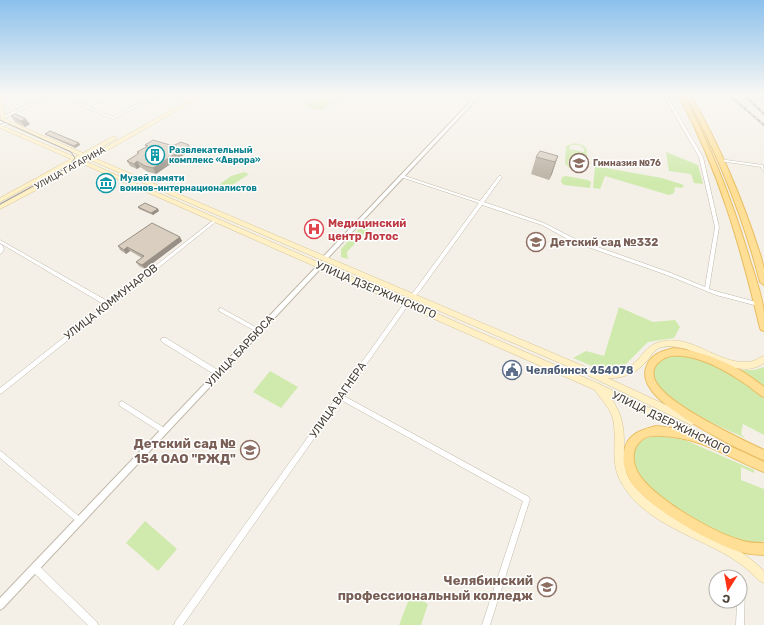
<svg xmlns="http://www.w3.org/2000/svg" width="764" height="625" font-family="Rubik,sans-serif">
  <rect width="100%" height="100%" fill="#f4f0e7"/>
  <g fill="#d0eaae" fill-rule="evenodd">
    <path d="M322 94H345L322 111 305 106Z"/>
    <path d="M575 143 583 145 587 149V167L583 170H572L565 164 566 146ZM573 145H580L584 149V166L581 169 573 168 568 164V161L583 164 584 152 569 149 570 146Z"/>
    <path d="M666 152 698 165 703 184 694 183 691 174 669 171Z"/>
    <path d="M595 166 662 178 684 185 682 188 675 187 674 193 669 195 605 176 600 189 593 188Z"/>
    <path d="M244 172 249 174 228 188 219 185 231 176Z"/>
    <path d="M566 176 588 180 591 182 590 188 564 185 561 182 562 177Z"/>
    <path d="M368 219 375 222 347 252 348 259 341 257V249Z"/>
    <path d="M619 307 653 322 675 320 680 327 674 338 648 342 624 366 612 369 597 368 573 358 586 351 604 356Z"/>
    <path d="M673 354C706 360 742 373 764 399V435L743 424 741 434 745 438C722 427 665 404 655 381 651 373 656 365 661 358Z"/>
    <path d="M764 367V388L740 370H754Z"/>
    <path d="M270 371 298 387 281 408 253 392Z"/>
    <path d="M659 436 685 440 754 470V473L741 467V480L764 489V541C758 543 752 543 746 542 723 538 649 495 637 474 633 468 632 458 634 451 637 440 649 437 659 436Z"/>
    <path d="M145 521 177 549 158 571 126 543Z"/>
    <path d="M411 594 428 604 421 625H399Z"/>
  </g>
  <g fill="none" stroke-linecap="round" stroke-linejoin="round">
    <defs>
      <g id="minor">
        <path d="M52 94H56L4 118 1 117Z"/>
        <path d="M109 94H113L89 107 113 117 141 102 144 103 113 119 72 102 75 101 86 106Z"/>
        <path d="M158 94H162L148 102 145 101Z"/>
        <path d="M663 94H666L703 157 719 227 709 289 719 292 760 303V305L758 306 716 295 667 275 571 241 542 225 482 205 419 292 414 297H410V296L415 290 479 203 401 177 400 176 402 175 480 201 499 176H501L502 177 484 202 544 223 575 239 671 273 705 287 715 227 699 157Z"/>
        <path d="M9 122H10V124L0 127V125Z"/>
        <path d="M719 159 763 165 764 171H763L761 167 720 161 718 160Z"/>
        <path d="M215 219H216L218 220 2 393 0 394V388L105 305 0 243V240L109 302Z"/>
        <path d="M0 244 2 245 4 249 2 253 0 254Z"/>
        <path d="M407 301 409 302V304L344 396 529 497 530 499 490 625H482L523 501 341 400 183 625H174L175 622 405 302Z"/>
        <path d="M221 308 261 330 262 331 261 332H257L219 311V309Z"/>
        <path d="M162 338H166L221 372 222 374 221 376H217L162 342 161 340Z"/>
        <path d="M122 401 166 429 167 431 166 433 164 434 162 433 120 406 119 404 120 402Z"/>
        <path d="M0 451 2 452 81 518 82 520 81 522 79 523 77 522 0 458Z"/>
        <path d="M35 564 38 565 97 622 98 625H88L32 571 31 568 32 565Z"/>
        <path d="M741 582 744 583 745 586 744 625H736L737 601H740V583Z"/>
      </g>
      <g id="tertiary">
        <path d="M473 94H477L473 103 326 260H322L321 259 322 258 470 102Z"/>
        <path d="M320 264 322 265 323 266 322 267 3 608 0 610V598L318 265Z"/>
      </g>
      <path id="secondary" d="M0 94 2 95 5 118 11 122 83 153 112 137H116V139L87 155 90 156 200 94H206L94 158 595 371C601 367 617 373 627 368 640 362 645 345 660 342 691 333 717 364 747 362 754 362 758 358 764 356V363C738 382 703 350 677 347 671 346 664 346 659 348 653 351 650 357 646 362 636 373 623 379 608 378L694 418 695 421 694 424 691 425 583 373 90 160 87 162 597 383 703 433 704 436 703 439 700 440 611 398C617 407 622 417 623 428 626 446 620 466 631 482 657 517 702 528 738 550 747 556 756 563 764 571V583C757 581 753 574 748 570 742 565 736 561 730 557 692 534 638 521 618 476 611 458 617 437 613 419 610 407 601 400 595 390L83 164 46 185 0 209V205L79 162 75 161 0 202V198L71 159 0 128V125L75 157 79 155 7 124 1 120 0 113ZM83 157 86 158 83 160 79 159Z"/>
      <g id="primary">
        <path d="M678 94H683C711 146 732 200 749 257 754 273 763 298 764 313 764 319 764 325 764 331L761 330 760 328C740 244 719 171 678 94Z"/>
        <path d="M685 94H690C720 146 743 200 761 257L764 269V285L760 282C743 216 718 154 685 94Z"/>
        <path d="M674 348C707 352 739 366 764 387V397C757 394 751 387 744 383 728 372 709 361 689 357 678 355 667 354 658 363 653 367 652 376 656 382 668 405 739 438 764 450V460C737 449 664 412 650 388 646 382 644 375 646 368 650 354 662 351 674 348Z"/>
        <path d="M656 426C695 429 729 445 764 462V472C734 460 706 441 673 437 664 436 651 434 643 439 628 450 633 469 644 481 663 503 713 532 740 540 748 543 756 543 764 543V555C756 555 748 554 740 552 709 542 650 509 631 482 626 474 622 462 624 453 626 434 641 430 656 426Z"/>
      </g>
    </defs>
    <use href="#minor" stroke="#c0b8a9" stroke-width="1"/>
    <use href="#tertiary" stroke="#c0b8a9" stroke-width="2"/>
    <use href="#secondary" stroke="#d6c495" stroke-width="1"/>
    <use href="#primary" stroke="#e8bd61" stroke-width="2"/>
    <use href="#minor" fill="#fff" fill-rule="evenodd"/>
    <use href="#tertiary" fill="#fff" fill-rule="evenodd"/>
    <use href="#secondary" fill="#fff0c6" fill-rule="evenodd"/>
    <use href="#primary" fill="#ffdf95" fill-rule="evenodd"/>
    <path stroke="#979797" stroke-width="1" d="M0 120 71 152 75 158 68 167 0 204"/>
    <defs>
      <g id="rail">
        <path d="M728 94 764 125"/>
        <path d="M743 94 764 114"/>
        <path d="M759 94 764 100"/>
      </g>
    </defs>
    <use href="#rail" stroke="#979797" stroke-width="2"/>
    <use href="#rail" stroke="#fff" stroke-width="1" stroke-dasharray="3" stroke-linecap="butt"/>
  </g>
  <g fill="#bbb1a4">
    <path d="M11 116 30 124 25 127 15 122Z"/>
    <path d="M45 134 79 143 80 145 75 148 46 135Z"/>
    <path d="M145 145H189L191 150 156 174 148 172 140 167 137 169 130 166 127 161 138 154 137 152 146 147Z"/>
    <path d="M558 156 552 174 549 180 531 174 536 157Z"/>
    <path d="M138 207 158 209 159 211 153 215 139 209Z"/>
    <path d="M180 237 182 241 145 269 139 266 136 262 142 258 130 251 126 254 120 250 118 246Z"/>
  </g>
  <g fill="#989086">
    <path d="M26 119 30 124 25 127 21 121Z"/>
    <path d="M79 143 80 145 75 148 74 146Z"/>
    <path d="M189 145 191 150 156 174 153 168Z"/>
    <path d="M558 156 552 174 549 180 555 162Z"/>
    <path d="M137 161 140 167 137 169 134 164Z"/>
    <path d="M158 209 159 211 153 215 151 213Z"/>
    <path d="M180 237 182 241 145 269 142 265Z"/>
    <path d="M127 247 130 251 126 254 124 250Z"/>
  </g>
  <g fill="#d9cebf" stroke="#989086">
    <path d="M15 114 26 119 21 121 11 116Z"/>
    <path d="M50 131 79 143 74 146 45 134Z"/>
    <path d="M153 140 170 145H175L181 142 189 145 153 168 145 166 137 161 134 164 127 161 139 153 137 152 148 146 145 145Z"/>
    <path d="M540 151 558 156 555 162 536 157Z"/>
    <path d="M145 203 158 209 151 213 138 207Z"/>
    <path d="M152 223 180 237 142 265 136 262 144 256 127 247 124 250 118 246Z"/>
  </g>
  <linearGradient id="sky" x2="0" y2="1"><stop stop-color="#8bc0ec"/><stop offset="0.52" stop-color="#faf8f4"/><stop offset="1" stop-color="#faf8f4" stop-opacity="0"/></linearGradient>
  <rect width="764" height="182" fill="url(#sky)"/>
  <defs>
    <symbol id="building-ring" viewBox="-11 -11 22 22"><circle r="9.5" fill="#fff" stroke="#0f9aa8" stroke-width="1.5"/><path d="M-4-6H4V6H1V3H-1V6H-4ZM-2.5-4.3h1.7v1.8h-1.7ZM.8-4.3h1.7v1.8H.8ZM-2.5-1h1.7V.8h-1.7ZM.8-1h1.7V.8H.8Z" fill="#0f9aa8"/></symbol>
    <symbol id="school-ring" viewBox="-11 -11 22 22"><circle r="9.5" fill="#fff" stroke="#8d6e63" stroke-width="1.5"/><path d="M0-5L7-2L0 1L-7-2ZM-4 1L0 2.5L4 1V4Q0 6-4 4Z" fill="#8d6e63"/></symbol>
    <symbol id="museum-ring" viewBox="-11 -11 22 22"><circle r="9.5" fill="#fff" stroke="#0f9aa8" stroke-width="1.5"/><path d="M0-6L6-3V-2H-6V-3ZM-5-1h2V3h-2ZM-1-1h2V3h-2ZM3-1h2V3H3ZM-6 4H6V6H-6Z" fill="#0f9aa8"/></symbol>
    <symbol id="hospital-ring" viewBox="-11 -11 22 22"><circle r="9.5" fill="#fff" stroke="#e0444e" stroke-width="1.5"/><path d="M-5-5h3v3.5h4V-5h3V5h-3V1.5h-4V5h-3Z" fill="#e0444e"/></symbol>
    <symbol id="civic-ring" viewBox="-11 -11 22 22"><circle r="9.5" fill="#fff" stroke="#5c6f8a" stroke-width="1.5"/><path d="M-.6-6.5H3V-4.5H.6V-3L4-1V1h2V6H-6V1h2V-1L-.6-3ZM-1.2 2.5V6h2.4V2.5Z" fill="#5c6f8a"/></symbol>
    <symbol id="university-ring" viewBox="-11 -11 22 22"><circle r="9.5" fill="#fff" stroke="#8d6e63" stroke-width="1.5"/><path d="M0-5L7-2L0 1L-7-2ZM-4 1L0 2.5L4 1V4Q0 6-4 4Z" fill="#8d6e63"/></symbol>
  </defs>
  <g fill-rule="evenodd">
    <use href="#building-ring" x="144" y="144" width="22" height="22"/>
    <use href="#school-ring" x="568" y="152" width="22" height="22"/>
    <use href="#museum-ring" x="95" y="172" width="22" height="22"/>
    <use href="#hospital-ring" x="303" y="218" width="22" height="22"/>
    <use href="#school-ring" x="525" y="231" width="22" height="22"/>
    <use href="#civic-ring" x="501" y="359" width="22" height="22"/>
    <use href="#school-ring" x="239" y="439" width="22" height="22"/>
    <use href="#university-ring" x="536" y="576" width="22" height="22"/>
  </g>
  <g text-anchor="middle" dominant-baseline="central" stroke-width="3" stroke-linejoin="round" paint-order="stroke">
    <g font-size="9" font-weight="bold" fill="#0d838f" stroke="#fff" text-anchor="start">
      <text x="169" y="150">Развлекательный<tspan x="169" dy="10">комплекс «Аврора»</tspan></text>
      <text x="120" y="178">Музей памяти<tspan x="120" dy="10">воинов-интернационалистов</tspan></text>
    </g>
    <g font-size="9" font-weight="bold" fill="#785e54" stroke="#fff" text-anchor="start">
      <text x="593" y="163">Гимназия №76</text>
    </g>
    <g font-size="9" fill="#484036" stroke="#fff">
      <text transform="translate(70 168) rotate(-29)">УЛИЦА ГАГАРИНА</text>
    </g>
    <g font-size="11" font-weight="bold" fill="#be3a42" stroke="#fff" text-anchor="start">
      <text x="328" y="223">Медицинский<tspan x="328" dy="13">центр Лотос</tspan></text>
    </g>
    <g font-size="11" font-weight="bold" fill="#785e54" stroke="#fff" text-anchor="start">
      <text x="550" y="242">Детский cад №332</text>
    </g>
    <g font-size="11" fill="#484036" stroke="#fff">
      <text transform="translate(376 290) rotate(23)">УЛИЦА ДЗЕРЖИНСКОГО</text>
      <text transform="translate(111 302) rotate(-38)">УЛИЦА КОММУНАРОВ</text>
      <text transform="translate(240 351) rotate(-47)">УЛИЦА БАРБЮСА</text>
      <text transform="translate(338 400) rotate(-55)">УЛИЦА ВАГНЕРА</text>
      <text transform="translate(671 423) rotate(26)">УЛИЦА ДЗЕРЖИНСКОГО</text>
    </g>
    <g font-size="11" font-weight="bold" fill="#4e5e75" stroke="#fff" text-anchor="start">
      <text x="526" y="370">Челябинск 454078</text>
    </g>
    <g font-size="13" font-weight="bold" fill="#785e54" stroke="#fff" text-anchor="end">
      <text x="236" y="443">Детский сад №<tspan x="236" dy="15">154 ОАО "РЖД"</tspan></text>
      <text x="533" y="580">Челябинский<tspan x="533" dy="15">профессиональный колледж</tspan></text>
    </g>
  </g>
  <g transform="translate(728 589) rotate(191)"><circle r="19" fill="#ffffff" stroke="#b6b3af"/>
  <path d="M0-3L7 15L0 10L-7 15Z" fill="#ff3213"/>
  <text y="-6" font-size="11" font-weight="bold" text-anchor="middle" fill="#484036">С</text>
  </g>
</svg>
